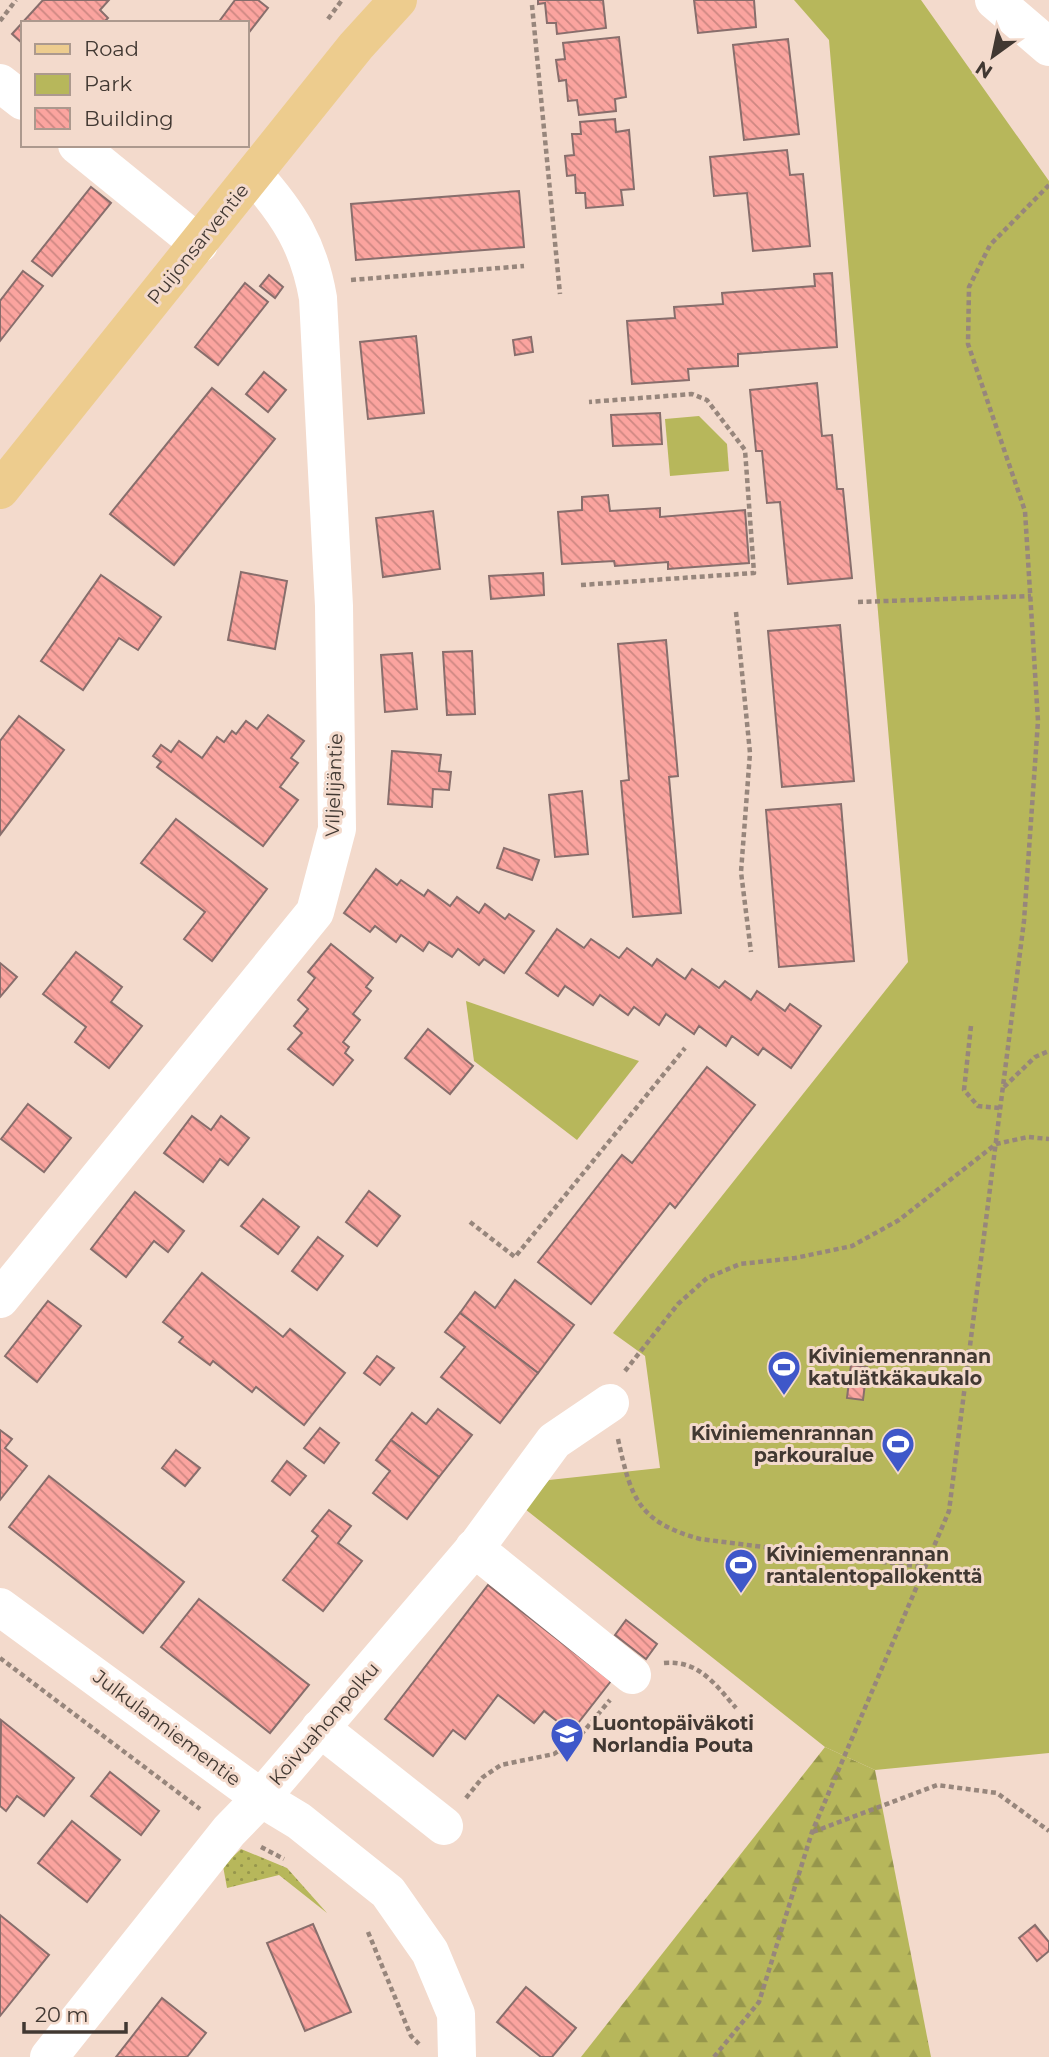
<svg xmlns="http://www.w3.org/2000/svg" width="1049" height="2057" font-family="Montserrat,sans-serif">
  <defs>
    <pattern id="grass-dots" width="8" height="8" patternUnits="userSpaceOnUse" patternTransform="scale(1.75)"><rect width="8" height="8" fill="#b7b75b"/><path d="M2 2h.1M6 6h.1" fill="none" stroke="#96964c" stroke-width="1.8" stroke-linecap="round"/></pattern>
    <pattern id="forest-firs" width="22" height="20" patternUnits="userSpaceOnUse" patternTransform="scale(1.75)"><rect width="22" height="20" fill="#b7b75b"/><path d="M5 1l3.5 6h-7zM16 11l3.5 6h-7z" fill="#96964c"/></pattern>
    <pattern id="building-back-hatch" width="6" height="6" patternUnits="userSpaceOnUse" patternTransform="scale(1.75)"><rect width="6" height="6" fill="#fba49f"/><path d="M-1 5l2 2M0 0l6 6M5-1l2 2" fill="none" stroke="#cd8782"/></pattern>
  </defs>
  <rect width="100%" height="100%" fill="#f3dacc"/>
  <path fill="url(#grass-dots)" d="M241 1849 287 1868 327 1913 279 1875 227 1888 223 1866Z"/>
  <path fill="url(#forest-firs)" d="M825 1747 875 1770 931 2057H581Z"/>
  <g fill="#b7b75b">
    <path d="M794 0H921L1049 181V1753L875 1770 825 1747 525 1509 549 1480 660 1468 645 1356 613 1333 908 962 829 40Z"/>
    <path d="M699 416 727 444 729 471 670 476 665 419Z"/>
    <path d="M466 1001 639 1061 577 1140 474 1061Z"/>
  </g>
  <g fill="url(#building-back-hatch)" stroke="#886e6c" stroke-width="2">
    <path d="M43 0H109L100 10 108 18 103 23H23V44L12 34Z"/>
    <path d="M235 0H258L268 8 247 35V23H218Z"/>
    <path d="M538 0H603L606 28 557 34 556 23H547L545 3 538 4Z"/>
    <path d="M694 0H754L756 27 698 33Z"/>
    <path d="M619 37 626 97 615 99 616 111 579 115 577 100 568 101 566 80 559 81 556 60 565 59 563 43Z"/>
    <path d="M788 39 799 134 744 140 733 45Z"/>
    <path d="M615 119 616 132 629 130 634 189 621 190 623 205 586 208 585 193H576L575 175 567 176 565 156 574 155 572 134H581L580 122Z"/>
    <path d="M787 150 790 175 803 174 810 246 753 251 747 193 714 196 710 157Z"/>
    <path d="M91 187 111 203 52 276 32 261Z"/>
    <path d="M519 191 524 247 356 260 351 204Z"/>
    <path d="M23 271 43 286 0 341V301Z"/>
    <path d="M832 273 837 347 738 354V366L688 369 689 380 632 384 627 321 675 318 674 307 723 304 722 293 815 286 814 274Z"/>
    <path d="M269 275 283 287 275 298 260 286Z"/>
    <path d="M245 283 268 302 218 365 195 347Z"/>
    <path d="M416 336 424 413 368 419 360 342Z"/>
    <path d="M531 337 533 352 515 355 513 340Z"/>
    <path d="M264 372 286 390 268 412 246 394Z"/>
    <path d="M817 383 822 436 832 435 837 489H843L852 578 788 584 780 502 767 503 762 451H756L750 390Z"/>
    <path d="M212 388 275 439 174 565 110 514Z"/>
    <path d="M660 413 662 444 613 446 611 415Z"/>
    <path d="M608 495 610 511 660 508V517L745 510 749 563 668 569V562L615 566 614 561 562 564 558 512 582 510V497Z"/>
    <path d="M433 511 440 569 383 577 376 518Z"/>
    <path d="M241 572 287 581 275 649 228 640Z"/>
    <path d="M543 573 544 595 491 599 489 576Z"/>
    <path d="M101 575 161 617 138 650 119 638 83 690 41 661Z"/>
    <path d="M840 625 854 781 782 787 768 631Z"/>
    <path d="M666 640 678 776 669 777 681 913 633 917 621 781 629 780 618 644Z"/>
    <path d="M472 651 475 714 447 715 443 652Z"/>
    <path d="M412 653 417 709 385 712 381 655Z"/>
    <path d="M268 715 304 741 291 758 298 763 280 787 298 800 263 846 157 767 161 762 153 756 161 745 171 752 179 741 202 758 217 737 224 742 232 731 236 734 246 721 257 729Z"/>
    <path d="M19 716 64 750 0 835V741Z"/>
    <path d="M392 751 441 755 439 771 451 772 449 790 433 789 432 807 388 804Z"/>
    <path d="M582 791 588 854 555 857 549 795Z"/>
    <path d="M841 804 854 961 779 967 766 810Z"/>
    <path d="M176 819 267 889 212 961 184 939 205 912 141 863Z"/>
    <path d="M504 848 539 860 532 880 497 868Z"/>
    <path d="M376 869 397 885 401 880 424 896 428 890 450 906 457 897 479 913 485 904 505 919 509 914 534 931 504 973 484 959 479 965 458 949 452 957 429 942 423 951 401 935 396 942 375 926 370 932 344 913Z"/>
    <path d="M557 929 584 948 591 939 619 958 627 948 652 966 657 959 685 979 692 969 719 988 725 981 751 1000 757 991 785 1011 790 1004 821 1026 791 1068 763 1048 758 1055 732 1036 726 1046 699 1026 694 1034 666 1014 659 1025 634 1007 628 1015 600 995 593 1005 565 986 558 996 526 973Z"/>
    <path d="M331 944 373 978 366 987 371 991 353 1014 360 1020 343 1042 349 1047 345 1053 353 1060 333 1085 288 1049 302 1033 294 1026 308 1009 298 1000 315 978 308 972Z"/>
    <path d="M76 952 122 987 111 1002 142 1026 109 1068 75 1042 86 1027 43 994Z"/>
    <path d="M0 963 17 977 0 997Z"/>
    <path d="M428 1029 473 1066 450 1094 405 1058Z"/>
    <path d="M707 1067 755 1105 675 1208 670 1203 591 1304 538 1262 622 1155 632 1163Z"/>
    <path d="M28 1104 71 1138 44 1172 1 1139Z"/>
    <path d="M192 1116 211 1130 221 1116 249 1138 228 1165 220 1159 203 1182 164 1153Z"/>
    <path d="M369 1191 400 1216 377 1246 346 1222Z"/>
    <path d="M135 1192 184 1231 168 1252 154 1241 126 1277 91 1249Z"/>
    <path d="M263 1199 299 1227 278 1254 241 1226Z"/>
    <path d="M318 1237 343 1256 317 1290 292 1271Z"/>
    <path d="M202 1273 283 1337 290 1329 345 1373 304 1425 256 1387 252 1392 213 1361 210 1365 179 1342 183 1337 163 1322Z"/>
    <path d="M515 1280 574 1325 538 1373 460 1313 475 1292 495 1308Z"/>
    <path d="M48 1301 81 1326 37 1382 5 1356Z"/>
    <path d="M460 1313 538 1373 500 1423 441 1377 465 1347 445 1332Z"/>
    <path d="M377 1356 394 1368 380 1385 364 1373Z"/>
    <path d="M851 1365 867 1367 863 1400 847 1398Z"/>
    <path d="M438 1409 472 1435 439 1477 391 1440 412 1413 426 1424Z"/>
    <path d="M320 1428 339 1443 324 1463 304 1448Z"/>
    <path d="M0 1430 12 1439 5 1448 27 1466 0 1500Z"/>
    <path d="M391 1440 439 1477 407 1519 373 1493 390 1471 376 1460Z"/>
    <path d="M176 1450 200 1468 185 1486 162 1468Z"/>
    <path d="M287 1461 306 1476 290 1495 272 1481Z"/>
    <path d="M49 1476 184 1582 143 1633 9 1527Z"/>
    <path d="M329 1510 351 1526 338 1543 362 1561 323 1611 283 1580 318 1536 312 1531Z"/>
    <path d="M488 1585 611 1681 571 1732 544 1711 534 1723 498 1695 465 1739 453 1730 433 1756 385 1719Z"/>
    <path d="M199 1599 309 1685 270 1733 161 1647Z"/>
    <path d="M626 1620 657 1644 646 1659 615 1635Z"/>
    <path d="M1 1720 74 1778 44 1816 17 1796 6 1811 0 1806Z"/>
    <path d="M110 1772 159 1811 141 1835 91 1796Z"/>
    <path d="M72 1821 120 1860 87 1902 38 1863Z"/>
    <path d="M0 1915 49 1955 0 2016Z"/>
    <path d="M313 1924 351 2012 305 2031 267 1943Z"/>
    <path d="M1035 1925 1049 1942V1951L1037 1961 1019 1938Z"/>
    <path d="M526 1987 576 2028 552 2057H541L497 2022Z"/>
    <path d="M162 1998 206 2033 187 2057H116Z"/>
  </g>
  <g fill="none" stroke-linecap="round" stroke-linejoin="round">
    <g stroke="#97867c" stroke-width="4.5" stroke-dasharray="5 3.5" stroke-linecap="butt">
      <path d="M532 5 560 294"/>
      <path d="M328 19 342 0"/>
      <path d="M0 21 16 0"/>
      <path d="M351 280 524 266"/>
      <path d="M581 585 754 573 745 450 707 400 692 394 589 402"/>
      <path d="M858 602 1031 596"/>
      <path d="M736 612 750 753 741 872 751 952"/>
      <path d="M971 1026 964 1090 978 1106 1000 1108"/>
      <path d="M1004 1087 1035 1057 1049 1051"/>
      <path d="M470 1222 515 1257 685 1048"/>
      <path d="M625 1371 678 1304 707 1278 740 1264 795 1258 852 1246 899 1220 996 1144 1028 1137 1049 1139"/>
      <path d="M618 1439C631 1498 638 1522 700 1539L923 1567"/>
      <path d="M0 1658 200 1809"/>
      <path d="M664 1663C699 1660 715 1684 736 1708"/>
      <path d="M466 1798 483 1777 501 1765 554 1754 579 1737 610 1700"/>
      <path d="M813 1832 937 1785 997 1793 1049 1831"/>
      <path d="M261 1847 284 1859"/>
      <path d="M368 1932 411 2036 419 2044"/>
      <path d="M714 2057 759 2002 812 1832 949 1511 1024 921 1038 721 1025 511 968 344 969 287 990 245 1049 185"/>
    </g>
    <g stroke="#fff" stroke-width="38">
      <path d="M994 0 1049 47"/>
      <path d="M0 83 23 101"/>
      <path d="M77 145 199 244"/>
      <path d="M0 1299 315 912 337 829 334 606 318 298C309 246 289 214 254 175"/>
      <path d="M474 1548 632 1675"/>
      <path d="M0 1607 261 1798 299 1821 388 1892 430 1952 456 2014 457 2057"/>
      <path d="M320 1728 444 1826"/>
      <path d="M49 2057 229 1831 261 1798 479 1543 554 1441 610 1403"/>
    </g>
    <path stroke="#edcc8e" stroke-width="38" d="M0 490 356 46 398 0"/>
  </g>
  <defs>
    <symbol id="stadium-pin" viewBox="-11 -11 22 30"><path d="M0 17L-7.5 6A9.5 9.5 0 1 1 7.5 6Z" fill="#3f57c9" stroke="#f3dacc"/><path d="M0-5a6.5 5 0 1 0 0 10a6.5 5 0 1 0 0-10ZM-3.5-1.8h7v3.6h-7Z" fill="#fff"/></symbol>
    <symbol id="school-pin" viewBox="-11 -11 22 30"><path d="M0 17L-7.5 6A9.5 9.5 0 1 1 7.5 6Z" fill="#3f57c9" stroke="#f3dacc"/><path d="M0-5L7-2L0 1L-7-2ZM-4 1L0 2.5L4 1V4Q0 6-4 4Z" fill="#fff"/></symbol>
  </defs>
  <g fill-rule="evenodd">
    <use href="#stadium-pin" x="765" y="1348" width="38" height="52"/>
    <use href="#stadium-pin" x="879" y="1425" width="38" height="52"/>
    <use href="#stadium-pin" x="722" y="1546" width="38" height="52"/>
    <use href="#school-pin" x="548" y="1715" width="38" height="52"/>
  </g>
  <g text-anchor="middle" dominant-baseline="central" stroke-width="6" stroke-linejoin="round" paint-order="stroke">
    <g font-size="19" fill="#413832" stroke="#f3dacc">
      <text transform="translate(198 244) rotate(-51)">Puijonsarventie</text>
      <text transform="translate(334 785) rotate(-88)">Viljelijäntie</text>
      <text transform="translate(324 1724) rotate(-49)">Koivuahonpolku</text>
      <text transform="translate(167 1728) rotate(37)">Julkulanniementie</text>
    </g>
    <g font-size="19" font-weight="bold" fill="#413832" stroke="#f3dacc" text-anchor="start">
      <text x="808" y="1356">Kiviniemenrannan<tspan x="808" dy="22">katulätkäkaukalo</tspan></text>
      <text x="874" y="1433" text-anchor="end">Kiviniemenrannan<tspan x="874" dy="22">parkouralue</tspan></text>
      <text x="766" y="1554">Kiviniemenrannan<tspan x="766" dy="22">rantalentopallokenttä</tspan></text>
      <text x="592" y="1723">Luontopäiväkoti<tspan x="592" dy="22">Norlandia Pouta</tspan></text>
    </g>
  </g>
  <rect x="21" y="21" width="228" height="126" fill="#f3dacc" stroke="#ac998e" stroke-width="2"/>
  <rect x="35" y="44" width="35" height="10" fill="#edcc8e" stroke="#ac998e" stroke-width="2"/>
  <text x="84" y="56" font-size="21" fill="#413832">Road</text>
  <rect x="35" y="74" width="35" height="21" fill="#b7b75b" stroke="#ac998e" stroke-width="2"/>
  <text x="84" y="91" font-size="21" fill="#413832">Park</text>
  <rect x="35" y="108" width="35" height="21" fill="url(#building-back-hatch)" stroke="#ac998e" stroke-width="2"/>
  <text x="84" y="126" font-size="21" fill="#413832">Building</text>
  <g transform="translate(993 56) rotate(213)" stroke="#f3dacc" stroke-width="5" paint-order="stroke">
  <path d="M0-5L12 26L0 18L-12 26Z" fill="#413832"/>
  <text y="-10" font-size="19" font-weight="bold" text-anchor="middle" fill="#413832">N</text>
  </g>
  <path d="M24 2022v10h102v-10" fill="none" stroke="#413832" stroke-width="3.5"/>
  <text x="35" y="2022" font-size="21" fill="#413832" stroke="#f3dacc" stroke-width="5" paint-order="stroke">20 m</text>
</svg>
